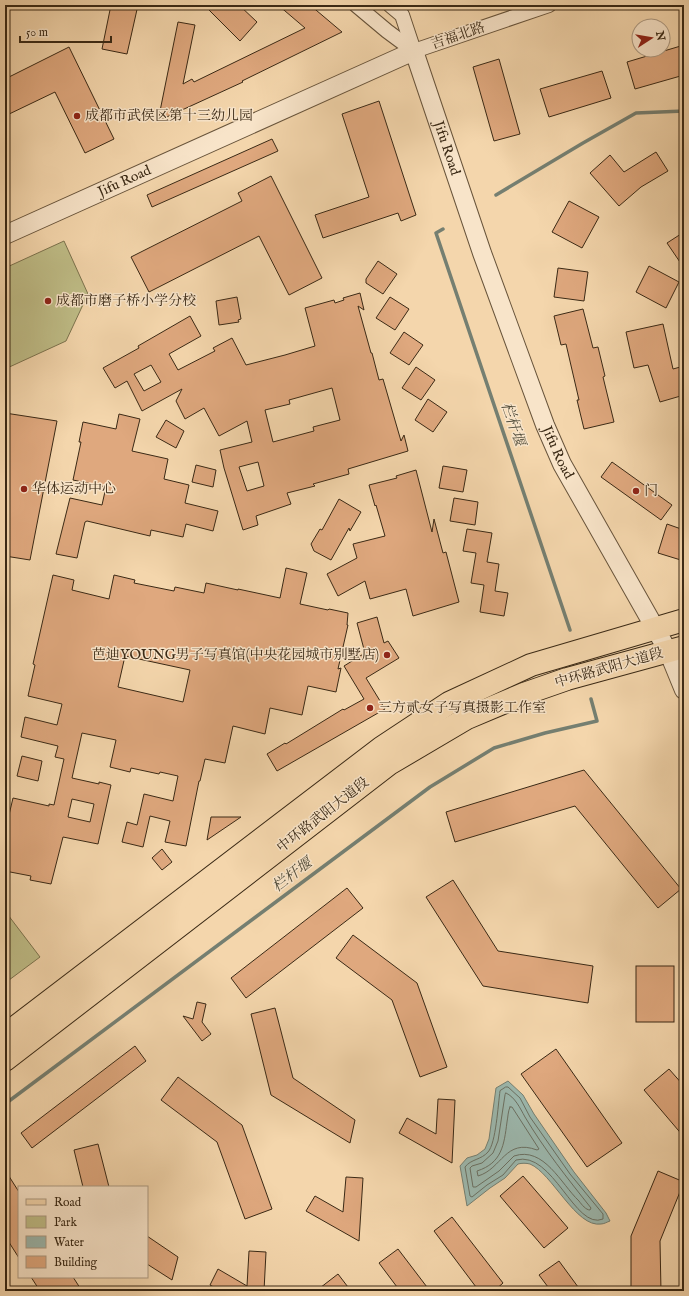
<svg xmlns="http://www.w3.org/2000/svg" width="689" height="1296" font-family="'IM FELL English','Noto Serif SC',serif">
  <rect width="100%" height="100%" fill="#f4d6ac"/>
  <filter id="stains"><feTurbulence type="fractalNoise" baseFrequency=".005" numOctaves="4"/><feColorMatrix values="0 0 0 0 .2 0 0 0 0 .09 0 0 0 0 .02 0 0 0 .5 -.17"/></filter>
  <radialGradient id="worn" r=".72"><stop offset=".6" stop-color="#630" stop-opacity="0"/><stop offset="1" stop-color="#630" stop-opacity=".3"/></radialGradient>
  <g fill="#bfbd87" stroke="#7c734e">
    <path d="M64 241 88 294 66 341 5 369V268Z"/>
    <path d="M5 911 40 957 5 983Z"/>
  </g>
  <path fill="#9cb8ae" stroke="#757f71" d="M508 1081 523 1095 534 1114 574 1172 606 1213 610 1221C607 1222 604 1224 601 1224 576 1228 552 1173 530 1164 526 1163 522 1163 518 1164L505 1178 490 1188 467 1206 460 1166 467 1158 477 1155 485 1149 489 1139 496 1088Z"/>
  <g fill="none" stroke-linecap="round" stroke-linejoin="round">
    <g stroke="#6b7062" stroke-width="1">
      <path d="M506 1087H508L520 1098 530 1117 570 1174 603 1214V1219C575 1231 553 1150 516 1160L503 1175 487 1185 472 1197 470 1196 465 1167C471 1159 481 1160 488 1152 496 1143 498 1105 500 1091Z"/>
      <path d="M506 1093C515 1097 520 1108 525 1117 544 1149 568 1179 591 1208L590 1210C586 1210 582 1205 579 1201 561 1184 544 1146 514 1156L499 1171 476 1187H473L470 1168 472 1166 482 1163 493 1153 498 1141 505 1095Z"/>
      <path d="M510 1107H512L539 1149 537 1150C505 1138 502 1169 478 1176L477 1171C502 1163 504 1145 507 1122 508 1117 508 1111 510 1107Z"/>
    </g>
    <g stroke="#757f71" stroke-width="3.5">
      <path d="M496 195 583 143 636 113 684 111"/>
      <path d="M443 229 436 233 570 630"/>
      <path d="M5 1104 430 787 494 748 545 733 597 721 591 699"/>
    </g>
  </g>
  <g fill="#dfa87e" stroke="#3a2915" fill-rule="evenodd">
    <path d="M111 5H138L127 54 102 49Z"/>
    <path d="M204 5H239L257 22 240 41Z"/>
    <path d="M278 5H310L342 32 242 81 243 82 158 121 178 22 195 25 183 84 192 79 194 82 305 28Z"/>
    <path d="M684 45V75L635 89 627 62Z"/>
    <path d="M69 47 114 139 85 153 55 92 5 116V79Z"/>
    <path d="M499 59 520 134 494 141 473 67Z"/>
    <path d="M602 71 611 98 549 117 540 89Z"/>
    <path d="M379 101 416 215 401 221 398 213 323 238 315 215 369 197 342 114Z"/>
    <path d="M272 139 278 151 152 207 147 195Z"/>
    <path d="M656 152 668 171 641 187 619 206 590 173 610 155 624 172Z"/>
    <path d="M271 176 322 278 289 295 259 236 149 292 131 257 242 201 238 193Z"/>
    <path d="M569 201 599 217 582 248 552 232Z"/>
    <path d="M684 232V268L667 243Z"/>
    <path d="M378 261 397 274 383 294 366 283V279Z"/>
    <path d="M649 266 679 282 666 308 636 292Z"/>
    <path d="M558 268 588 272 584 301 554 297Z"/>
    <path d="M360 293 364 310 358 306 371 353H372L379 380 383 379 401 441 404 435 408 451 348 469 349 474 313 484 315 486 287 493 291 504 256 516 258 525 243 530 224 468 220 450 252 442 247 421 219 436 204 408 185 419 176 401 182 389 142 411 127 381 115 388 103 368 139 348 138 346 190 316 201 336 169 354 178 370 215 351 213 348 232 338 246 365 285 355 315 346 305 308 334 300 335 303 344 300 343 298ZM151 365 161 382 144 391 134 374ZM332 388 340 420 313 427 314 431 273 442 265 410 290 404 289 400ZM258 462 264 486 247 491 239 467Z"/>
    <path d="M237 297 241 319 238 320 239 322 219 325 216 301Z"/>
    <path d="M390 297 409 309 395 330 376 318Z"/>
    <path d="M583 309 593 348 598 347 605 376 603 377 614 422 584 429 577 400H579L566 344 561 345 554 316Z"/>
    <path d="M663 324 673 369 684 366V395L660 402 648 365 634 368 626 332Z"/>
    <path d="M404 332 423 345 409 365 390 353Z"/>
    <path d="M416 367 435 380 421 400 402 388Z"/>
    <path d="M428 399 447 412 433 432 415 420Z"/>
    <path d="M5 413 57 421 30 560 5 556Z"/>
    <path d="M119 414 140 419 132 451 168 459 164 479 189 485 185 503 218 511 213 531 186 524 183 537 151 530 150 536 87 521 85 522 77 558 56 554 70 498 102 505 106 487 73 480 81 442H79L83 422 116 429Z"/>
    <path d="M166 420 184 431 176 448 156 437Z"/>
    <path d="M612 462 672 505 661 520 601 477Z"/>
    <path d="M196 465 216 470 213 487 192 482Z"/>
    <path d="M443 466 467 470 463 492 439 488Z"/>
    <path d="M416 470 432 532 434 519 443 553 446 552 459 602 413 616 406 589 370 599 365 581 338 596 327 574 357 558 353 544 385 536 376 505 375 506 369 485 397 478 396 476Z"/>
    <path d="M454 498 478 502 475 525 450 521Z"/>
    <path d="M339 499 361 512 350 531 349 528 331 560 314 551 311 544 320 529 322 530Z"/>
    <path d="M667 524 684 530V561L658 553Z"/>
    <path d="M467 529 492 533 487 562 499 564 495 591 508 593 504 616 480 612 484 585 471 583 476 553 463 551Z"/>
    <path d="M286 568 307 573 300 604 328 610 329 609 348 613 347 625H348L338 669 341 668 336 692 308 686 302 715 270 708 265 734 233 726 225 763 205 759 200 781H199L186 846 165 842 170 821 150 816 143 847 122 842 127 822 137 825 144 794 173 801 178 776 160 772 159 774 131 768 130 772 110 767 116 740 82 733 72 778 99 784V782L111 785 98 844 63 837 51 884 30 880 31 876 5 871V832L13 798 49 806V804L54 805 64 759 55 757 58 746 21 737 25 717 57 725 62 704 28 696 35 665 33 664 53 575 74 580 72 590 109 599 114 575 135 580 134 583 174 591 175 587 204 593 206 583 238 590V589L280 598ZM125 656 190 670 183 702 118 687ZM72 799 94 804 90 822 68 817Z"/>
    <path d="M377 617 384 643 388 641 399 658 366 678 385 709 277 771 267 754 285 743 286 744 343 709 344 710 364 699 344 666 365 653 357 623Z"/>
    <path d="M22 756 42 761 38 781 17 776Z"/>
    <path d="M584 770 681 889 658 908 575 806 455 842 446 812Z"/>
    <path d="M211 817H241L207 840Z"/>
    <path d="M162 849 172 862 162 870 152 858Z"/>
    <path d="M453 880 498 951 593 966 588 1003 483 986 426 897Z"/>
    <path d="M347 888 363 908 246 998 231 978Z"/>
    <path d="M353 935 417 983 447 1067 420 1077 392 1000 336 958Z"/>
    <rect x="636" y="966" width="38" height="56"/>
    <path d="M197 1002 206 1004 202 1022 211 1034 202 1041 183 1016 193 1019Z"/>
    <path d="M275 1008 293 1078 355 1120 350 1143 271 1095 251 1014Z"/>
    <path d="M135 1046 146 1061 32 1148 21 1133Z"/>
    <path d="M556 1049 622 1143 587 1167 521 1074Z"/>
    <path d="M669 1069 684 1086V1137L644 1090Z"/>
    <path d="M178 1077 242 1125 272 1209 245 1219 217 1142 161 1100Z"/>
    <path d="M438 1099 455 1100 452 1163 399 1133 407 1118 436 1134Z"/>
    <path d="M98 1144 109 1187H83L74 1150Z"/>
    <path d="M5 1170 19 1192V1258L5 1236Z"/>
    <path d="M658 1171 684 1182 660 1241 661 1291H631V1236Z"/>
    <path d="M523 1176 568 1228 544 1248 500 1196Z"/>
    <path d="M346 1177 363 1178 359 1241 306 1211 315 1196 343 1212Z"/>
    <path d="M452 1217 503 1283 494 1291H479L434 1231Z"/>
    <path d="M147 1236 178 1257 172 1280 147 1264Z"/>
    <path d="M398 1249 430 1291H400L379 1263Z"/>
    <path d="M249 1251 266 1252 264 1291H221L210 1285 218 1269 247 1286Z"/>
    <path d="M559 1261 581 1291H551L539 1275Z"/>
    <path d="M338 1274 351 1291H316Z"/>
    <path d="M31 1277H73L82 1291H40Z"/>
  </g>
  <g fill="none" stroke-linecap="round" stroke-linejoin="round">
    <defs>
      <g id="minor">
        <path d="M356 5 387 31 414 51"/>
        <path d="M390 5 402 15 414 51"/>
        <path d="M414 51 549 5"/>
      </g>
      <g id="tertiary">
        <path id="s1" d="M5 235 414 51 482 253 545 425 562 464 668 651 684 690"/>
      </g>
      <g id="primary">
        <path d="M5 1035 381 748 449 703 531 665 684 620"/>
        <path d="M5 1060 389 764 467 718 524 694 567 679 684 647"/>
      </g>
    </defs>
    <use href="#minor" stroke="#68543b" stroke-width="16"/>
    <use href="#tertiary" stroke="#68543b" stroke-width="20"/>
    <use href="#primary" stroke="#3a2915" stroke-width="24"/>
    <use href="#minor" stroke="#f8e4c9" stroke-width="14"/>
    <use href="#tertiary" stroke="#f8e4c9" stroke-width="18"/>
    <use href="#primary" stroke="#f4d6ac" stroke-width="22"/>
  </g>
  <g fill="#8f2418" stroke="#f8e4c9" stroke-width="1.5">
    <circle cx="77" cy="116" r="4"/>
    <circle cx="48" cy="301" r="4"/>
    <circle cx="24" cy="489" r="4"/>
    <circle cx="636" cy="491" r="4"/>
    <circle cx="387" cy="655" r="4"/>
    <circle cx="370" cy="708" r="4"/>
  </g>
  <g text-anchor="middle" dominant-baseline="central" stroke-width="3" stroke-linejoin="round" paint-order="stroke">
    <g font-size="14" fill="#3a2915" stroke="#f8e4c9">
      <text transform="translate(458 36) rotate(-19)">吉福北路</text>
      <text stroke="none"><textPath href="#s1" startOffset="551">Jifu Road</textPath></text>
      <text stroke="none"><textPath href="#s1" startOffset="131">Jifu Road</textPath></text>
      <text stroke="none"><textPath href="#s1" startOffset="875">Jifu Road</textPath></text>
      <text transform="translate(609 668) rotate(-16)">中环路武阳大道段</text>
      <text transform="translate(323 815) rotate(-38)">中环路武阳大道段</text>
    </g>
    <g font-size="14" fill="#3a2915" stroke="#f8e4c9" text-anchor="start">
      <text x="85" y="116">成都市武侯区第十三幼儿园</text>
      <text x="56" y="301">成都市磨子桥小学分校</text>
      <text x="32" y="489">华体运动中心</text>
      <text x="644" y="491">门</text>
      <text x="379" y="655" text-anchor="end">芭迪YOUNG男子写真馆(中央花园城市别墅店)</text>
      <text x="378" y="708">三方贰女子写真摄影工作室</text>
    </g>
    <g font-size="15" font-style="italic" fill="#524d3b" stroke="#f8e4c9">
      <text transform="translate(513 424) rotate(71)">栏杆堰</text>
      <text transform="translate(292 875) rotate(-37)">栏杆堰</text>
    </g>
  </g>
  <rect width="689" height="1296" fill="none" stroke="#f4d6ac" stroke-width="20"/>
  <rect x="6" y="6" width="677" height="1284" fill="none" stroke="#3a2915" stroke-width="2"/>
  <rect x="10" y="10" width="669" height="1276" fill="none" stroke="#3a2915"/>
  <rect x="18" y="1186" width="130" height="92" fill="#f8e4c9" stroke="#ac9981"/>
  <rect x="26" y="1199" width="20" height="6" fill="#f4d6ac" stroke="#ac9981"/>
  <text x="54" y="1206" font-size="12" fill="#3a2915">Road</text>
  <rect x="26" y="1216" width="20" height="12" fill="#bfbd87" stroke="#ac9981"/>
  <text x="54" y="1226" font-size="12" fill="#3a2915">Park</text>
  <rect x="26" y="1236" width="20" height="12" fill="#9cb8ae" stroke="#ac9981"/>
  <text x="54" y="1246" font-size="12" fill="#3a2915">Water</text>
  <rect x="26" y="1256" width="20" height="12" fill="#dfa87e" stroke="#ac9981"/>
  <text x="54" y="1266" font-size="12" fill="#3a2915">Building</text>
  <g transform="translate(651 38) rotate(78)"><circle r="19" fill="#f8e4c9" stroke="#ac9981"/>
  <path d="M0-3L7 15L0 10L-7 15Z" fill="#8f2418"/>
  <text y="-6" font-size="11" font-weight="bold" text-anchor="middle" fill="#3a2915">N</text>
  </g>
  <path d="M20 36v6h91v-6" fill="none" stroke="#3a2915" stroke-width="2"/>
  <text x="26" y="36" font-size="12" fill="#3a2915" stroke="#f8e4c9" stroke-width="3" paint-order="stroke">50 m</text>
  <rect width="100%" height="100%" filter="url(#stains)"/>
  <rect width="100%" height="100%" fill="url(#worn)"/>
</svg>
